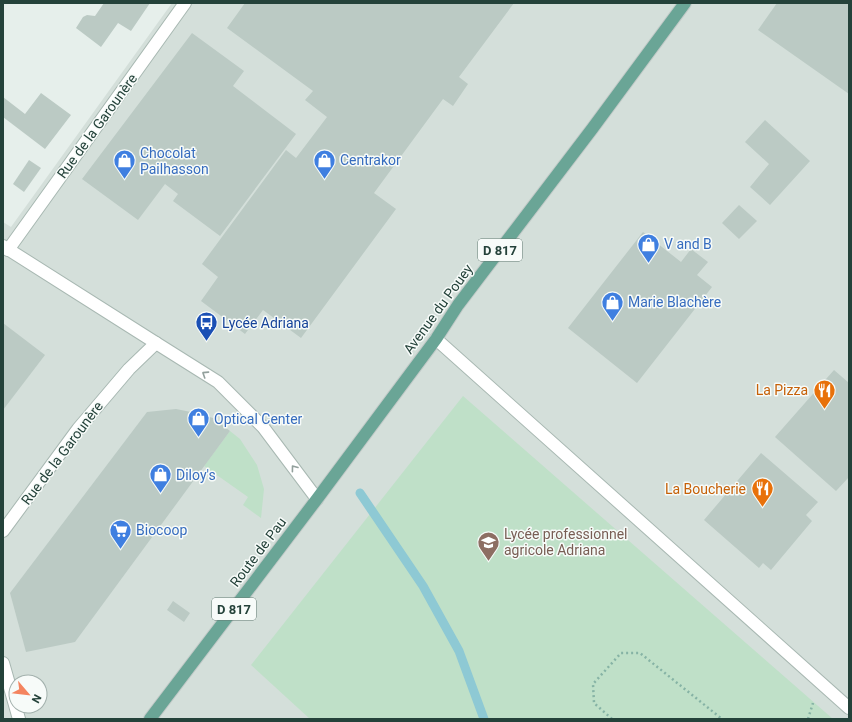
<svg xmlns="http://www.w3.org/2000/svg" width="852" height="722" font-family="Roboto,sans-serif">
  <rect width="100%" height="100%" fill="#e6efeb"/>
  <path fill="#d4dfda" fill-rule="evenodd" d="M172 3H849V719H3V222L11 227ZM16 682H40V706H16Z"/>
  <g fill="#bfe0c8">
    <path d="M463 396 833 719H310L251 665Z"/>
    <path d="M230 431 240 439 257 465 264 489 261 518 243 505 248 497 204 466Z"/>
  </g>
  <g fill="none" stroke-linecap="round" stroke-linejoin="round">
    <path stroke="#8ec9d4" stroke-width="9" d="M360 493 423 586 459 651 484 719"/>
  </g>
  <g fill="#bbcac4">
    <path d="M104 3H150L131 31 118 23 101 47 76 28 83 17 87 15 95 16Z"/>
    <path d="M245 3H514L459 77 468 84 453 106 443 99 374 193 396 209 301 338 263 310 245 334 201 301 218 277 202 264 286 150 296 158 327 117 305 100 313 91 227 28Z"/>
    <path d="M777 3H849V94L758 30Z"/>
    <path d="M192 33 244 71 233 86 296 134 220 236 173 201 178 194 165 184 138 220 82 179Z"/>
    <path d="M41 93 71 115 45 149 3 117V97L25 114Z"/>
    <path d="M765 120 810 161 770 205 750 187 769 164 745 142Z"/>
    <path d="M29 160 41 168 24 192 13 184Z"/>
    <path d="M739 205 757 221 739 239 722 223Z"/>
    <path d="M643 232 681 262 691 249 708 262 697 275 712 287 637 383 568 328Z"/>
    <path d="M3 323 45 355 3 410Z"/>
    <path d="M834 370 849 383V477L836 491 775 437Z"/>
    <path d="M176 409 196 413 213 418 230 431 75 642 26 652 10 593 147 412Z"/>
    <path d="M761 453 818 502 806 515 812 521 771 570 763 563 759 568 704 520Z"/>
    <path d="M173 601 190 613 184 622 167 610Z"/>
  </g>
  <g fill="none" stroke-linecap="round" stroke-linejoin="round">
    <defs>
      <g id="service">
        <path d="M8 250 185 3"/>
        <path d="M436 339 849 708"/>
      </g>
      <g id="minor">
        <path d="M3 246 156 343"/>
        <path d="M3 531 78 429 129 369 156 343 218 382 263 427 317 499"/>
        <path d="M3 663 19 719"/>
      </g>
      <path id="primary" d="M150 719 317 499 436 339 458 305 592 129 685 3"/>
    </defs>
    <use href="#service" stroke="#a8b8b2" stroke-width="14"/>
    <use href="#minor" stroke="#a8b8b2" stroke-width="14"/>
    <use href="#primary" stroke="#c2cac8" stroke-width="14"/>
    <g stroke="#86b3a5" stroke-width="2.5" stroke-dasharray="2 3" stroke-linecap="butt">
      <path d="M612 719 594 703 593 684 621 653H640L722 719"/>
      <path d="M808 719 813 703"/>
    </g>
    <use href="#service" stroke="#fff" stroke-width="12"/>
    <use href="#minor" stroke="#fff" stroke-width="12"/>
    <use href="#primary" stroke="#6aa596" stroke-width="12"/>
  </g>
  <defs><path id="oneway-chevron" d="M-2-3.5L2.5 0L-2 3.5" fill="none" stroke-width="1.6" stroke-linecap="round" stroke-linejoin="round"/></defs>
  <g stroke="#92a09c">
    <use href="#oneway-chevron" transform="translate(205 374) rotate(-147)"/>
    <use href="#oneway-chevron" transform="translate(294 468) rotate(-127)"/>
  </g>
  <defs>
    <symbol id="shop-pin" viewBox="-11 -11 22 30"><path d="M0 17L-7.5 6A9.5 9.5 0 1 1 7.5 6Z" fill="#3f7fe0" stroke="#f7fbf9"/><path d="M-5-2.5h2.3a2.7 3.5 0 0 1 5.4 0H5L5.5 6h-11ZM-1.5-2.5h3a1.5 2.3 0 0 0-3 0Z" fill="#fff"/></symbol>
    <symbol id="bus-pin" viewBox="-11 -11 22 30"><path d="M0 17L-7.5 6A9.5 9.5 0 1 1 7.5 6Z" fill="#1a4fb4" stroke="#f7fbf9"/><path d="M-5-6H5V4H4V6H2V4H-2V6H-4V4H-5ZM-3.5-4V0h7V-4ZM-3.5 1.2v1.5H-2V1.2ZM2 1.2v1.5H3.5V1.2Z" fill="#fff"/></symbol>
    <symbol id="restaurant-pin" viewBox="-11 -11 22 30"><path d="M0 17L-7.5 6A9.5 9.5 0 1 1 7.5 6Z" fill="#e8710a" stroke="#f7fbf9"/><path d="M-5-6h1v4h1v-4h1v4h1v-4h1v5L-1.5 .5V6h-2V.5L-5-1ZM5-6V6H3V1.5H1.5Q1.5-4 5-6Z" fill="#fff"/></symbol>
    <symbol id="supermarket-pin" viewBox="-11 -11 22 30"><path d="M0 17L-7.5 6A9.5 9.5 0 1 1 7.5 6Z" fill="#3f7fe0" stroke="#f7fbf9"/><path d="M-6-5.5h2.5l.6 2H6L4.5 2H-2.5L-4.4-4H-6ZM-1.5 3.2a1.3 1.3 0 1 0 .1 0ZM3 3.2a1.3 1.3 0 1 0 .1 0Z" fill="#fff"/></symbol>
    <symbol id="school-pin" viewBox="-11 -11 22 30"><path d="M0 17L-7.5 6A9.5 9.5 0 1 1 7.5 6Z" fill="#8d6e63" stroke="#f7fbf9"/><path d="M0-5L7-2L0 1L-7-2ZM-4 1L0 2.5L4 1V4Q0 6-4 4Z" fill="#fff"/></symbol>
  </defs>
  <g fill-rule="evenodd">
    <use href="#shop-pin" x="312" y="148" width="25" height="34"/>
    <use href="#shop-pin" x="112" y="148" width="25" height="34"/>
    <use href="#shop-pin" x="636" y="232" width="25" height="34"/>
    <use href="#shop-pin" x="600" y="290" width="25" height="34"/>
    <use href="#bus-pin" x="194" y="310" width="25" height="34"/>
    <use href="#restaurant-pin" x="812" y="378" width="25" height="34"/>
    <use href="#shop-pin" x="186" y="406" width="25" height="34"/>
    <use href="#shop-pin" x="148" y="462" width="25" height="34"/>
    <use href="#restaurant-pin" x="750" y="476" width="25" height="34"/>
    <use href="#supermarket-pin" x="108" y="518" width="25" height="34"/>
    <use href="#school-pin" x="476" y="530" width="25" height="34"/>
  </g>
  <g text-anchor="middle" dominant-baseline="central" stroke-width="3" stroke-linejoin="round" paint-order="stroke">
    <g fill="#f7fbf9" stroke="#637a73" stroke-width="1">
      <rect x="478" y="239" width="44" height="22" rx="3"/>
      <rect x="212" y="598" width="44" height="22" rx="3"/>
    </g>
    <g font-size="13" font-weight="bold" fill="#24423a">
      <text x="500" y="250">D 817</text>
      <text x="234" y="609">D 817</text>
    </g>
    <g font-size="14" fill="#24423a" stroke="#f7fbf9">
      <text transform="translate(97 126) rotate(-54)">Rue de la Garounère</text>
      <text transform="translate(438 309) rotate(-54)">Avenue du Pouey</text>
      <text transform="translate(62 453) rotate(-53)">Rue de la Garounère</text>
      <text transform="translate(258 552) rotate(-53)">Route de Pau</text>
    </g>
    <g font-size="14" fill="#366cbe" stroke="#f7fbf9" text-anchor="start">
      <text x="140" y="153">Chocolat<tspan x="140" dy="16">Pailhasson</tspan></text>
      <text x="340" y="160">Centrakor</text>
      <text x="664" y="244">V and B</text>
      <text x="628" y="302">Marie Blachère</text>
      <text x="214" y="419">Optical Center</text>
      <text x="176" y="475">Diloy's</text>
      <text x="136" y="530">Biocoop</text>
    </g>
    <g font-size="14" fill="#164399" stroke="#f7fbf9" text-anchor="start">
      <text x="222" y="323">Lycée Adriana</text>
    </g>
    <g font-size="14" fill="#c56008" stroke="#f7fbf9" text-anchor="end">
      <text x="808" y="390">La Pizza</text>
      <text x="746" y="489">La Boucherie</text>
    </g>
    <g font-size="14" fill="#785e54" stroke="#f7fbf9" text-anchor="start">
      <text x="504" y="534">Lycée professionnel<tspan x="504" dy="16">agricole Adriana</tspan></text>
    </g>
  </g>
  <rect width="852" height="722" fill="none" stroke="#24423a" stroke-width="8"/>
  <g transform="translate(28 694) rotate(118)"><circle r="19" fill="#f7fbf9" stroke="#a3b1ad"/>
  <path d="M0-3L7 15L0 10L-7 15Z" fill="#f4845f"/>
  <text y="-6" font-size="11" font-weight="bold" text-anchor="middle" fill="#24423a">N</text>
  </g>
</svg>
